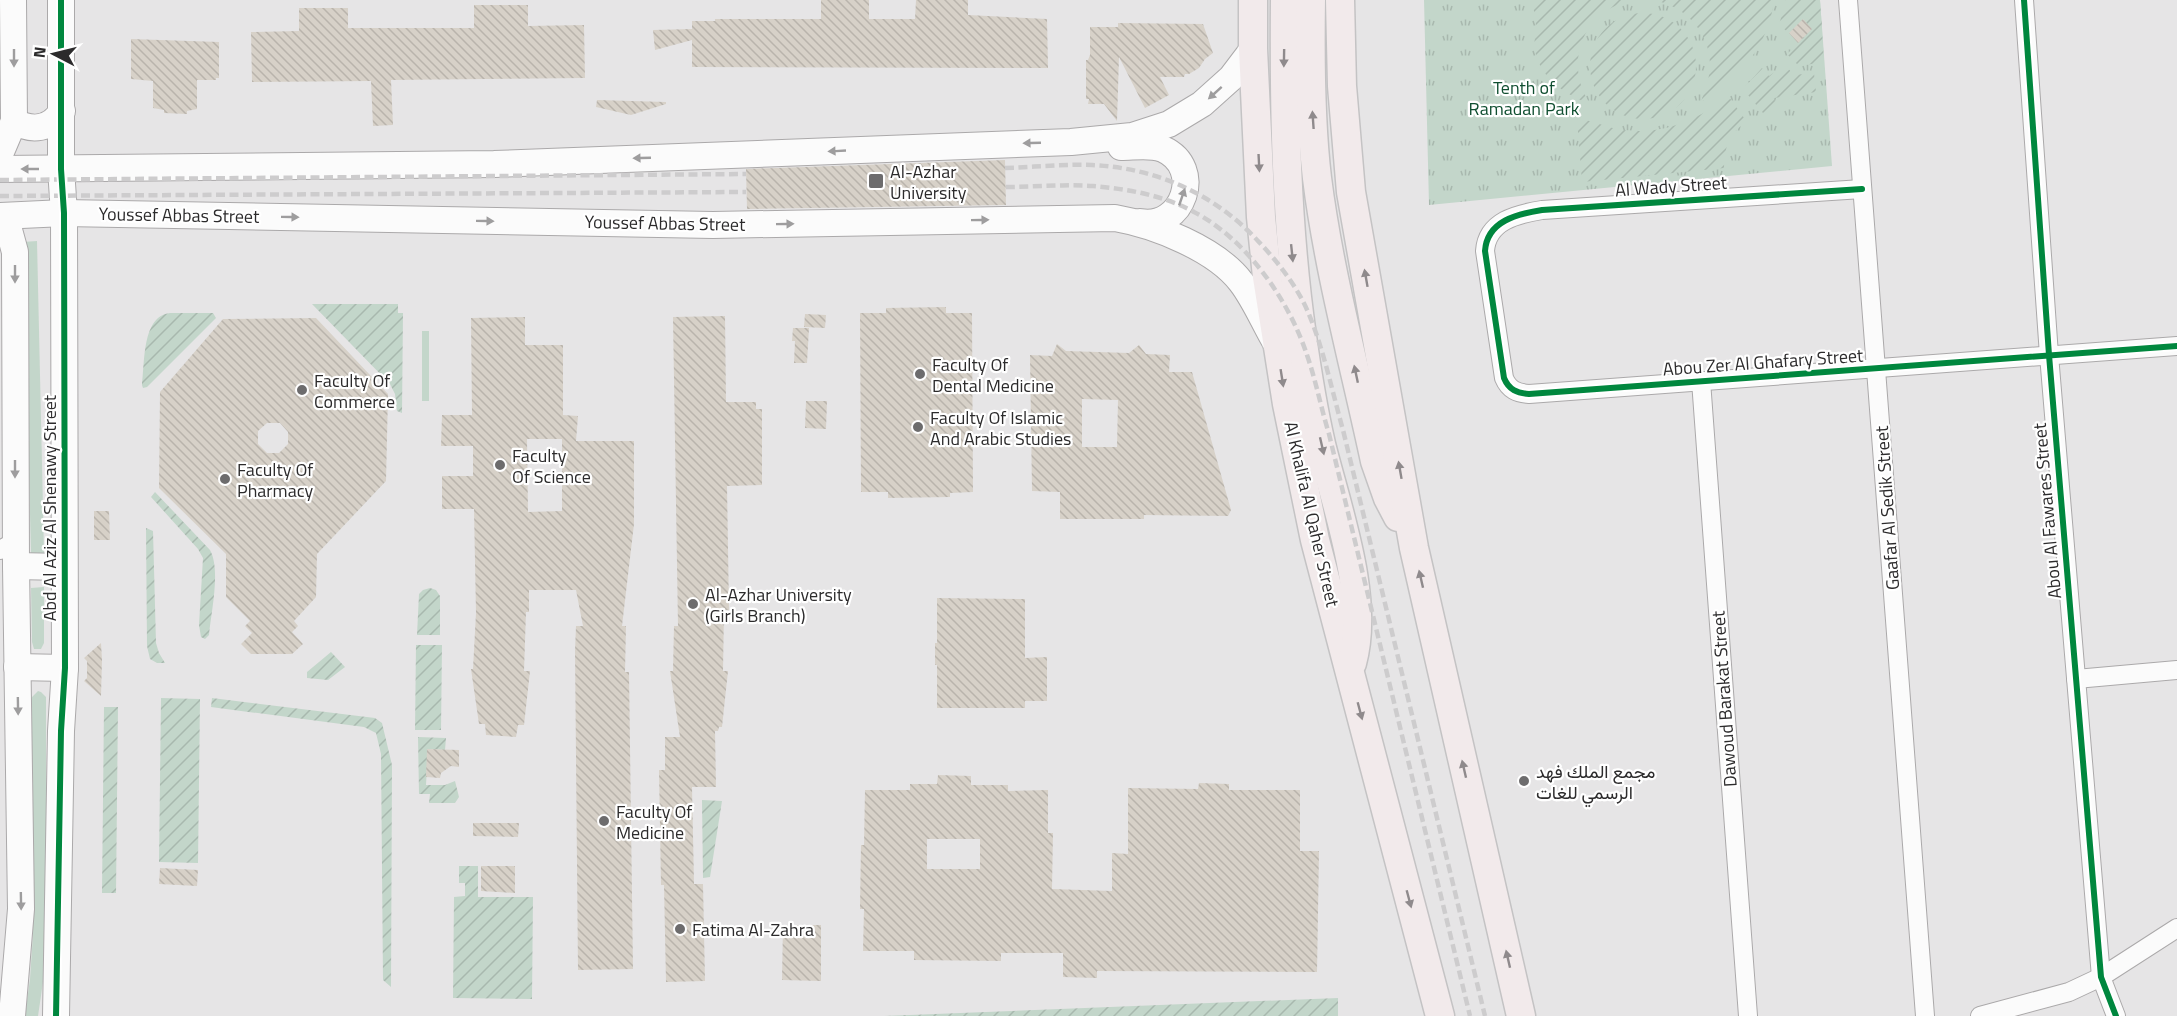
<svg xmlns="http://www.w3.org/2000/svg" width="2177" height="1016" font-family="'Titillium Web',Vazirmatn,sans-serif">
  <defs>
    <pattern id="park-tufts" width="24" height="20" patternUnits="userSpaceOnUse" patternTransform="scale(1.5)"><rect width="24" height="20" fill="#c3d6ca"/><path d="M3 7l-1-3M5 7V3M7 7l1-3M15 17l-1-3M17 17v-4M19 17l1-3" fill="none" stroke="#a8b8ae"/></pattern>
    <pattern id="garden-furrows" width="10" height="10" patternUnits="userSpaceOnUse" patternTransform="scale(1.5)"><rect width="10" height="10" fill="#c3d6ca"/><path d="M-1 1l2-2M0 10L10 0M9 11l2-2" fill="none" stroke="#a8b8ae"/></pattern>
    <pattern id="building-back-hatch" width="6" height="6" patternUnits="userSpaceOnUse" patternTransform="scale(1.5)"><rect width="6" height="6" fill="#d7d1c8"/><path d="M-1 5l2 2M0 0l6 6M5-1l2 2" fill="none" stroke="#b9b4ac"/></pattern>
  </defs>
  <rect width="100%" height="100%" fill="#e6e5e6"/>
  <g fill="#c3d6ca">
    <path d="M37 241 44 553H31L23 242Z"/>
    <rect x="422" y="331" width="7" height="70"/>
    <path d="M44 587V643L41 649H34L32 642 31 588Z"/>
    <path d="M38 691 41 692 46 697V928L43 982 38 1016H25L30 979 33 934 31 698Z"/>
  </g>
  <path fill="url(#park-tufts)" d="M1424 0H1820L1832 166 1429 205Z"/>
  <g fill="url(#garden-furrows)">
    <path d="M1531 0H1632C1626 3 1617 4 1611 8 1575 28 1569 72 1590 104 1566 95 1541 79 1535 51 1533 44 1536 35 1536 28 1536 18 1534 9 1531 0Z"/>
    <path d="M1651 0H1774C1769 45 1739 80 1701 102 1705 90 1710 78 1710 65 1710 31 1683 4 1651 0Z"/>
    <path d="M1786 0H1820L1824 62 1799 66 1787 54 1812 30 1803 19 1789 33 1779 25Z"/>
    <circle cx="1643" cy="66" r="53"/>
    <path d="M1785 65 1794 75 1814 73 1816 92 1774 98 1777 109 1763 113 1743 89 1762 68 1769 76Z"/>
    <path d="M1729 97 1747 122C1728 133 1725 147 1724 168L1582 182 1577 119C1591 120 1603 126 1617 129 1661 137 1694 121 1729 97Z"/>
    <path d="M312 304H398V313H403L402 413 397 411 395 394 390 384Z"/>
    <path d="M170 313H213L216 318 147 387 143 388 142 385C145 362 142 316 170 313Z"/>
    <path d="M155 492 210 550C221 570 211 612 209 635L205 639 201 637 199 625 203 558 198 549 151 497Z"/>
    <path d="M146 528 153 531 156 643 159 653 165 663H157L150 659 147 646Z"/>
    <path d="M430 588 436 590 440 596V635H417L419 594 423 590Z"/>
    <path d="M416 645H442L441 730H415Z"/>
    <path d="M331 652 345 667 328 680 307 678V672Z"/>
    <path d="M161 698 200 699 198 863 159 862Z"/>
    <path d="M212 698 375 718 382 723 392 765 391 987 383 980 381 754 376 733 364 727 211 707Z"/>
    <path d="M104 707H118L116 893H102Z"/>
    <path d="M418 737 446 738 445 750 428 749 426 785H445L455 781 459 797 455 803H429L430 794H419Z"/>
    <path d="M702 800 722 801 710 877 703 878Z"/>
    <path d="M459 866H478V897H533L532 999 453 998 454 897 465 896V883H459Z"/>
    <path d="M1338 998V1016H884Z"/>
  </g>
  <g fill="url(#building-back-hatch)" fill-rule="evenodd">
    <path d="M821 0H869V19H915L916 0H968V15L1047 19 1048 68 692 67V40L655 50 653 30 692 29V21H715V19H821Z"/>
    <path d="M474 5H528V26L584 25 585 78 391 80 393 125 373 126 371 81 252 82 251 32 299 31V8H348V28H474Z"/>
    <path d="M1803 19 1812 29 1798 43 1789 33Z"/>
    <path d="M1118 23 1203 24 1213 53 1205 59 1199 68 1189 74H1185L1184 77H1160L1169 95 1145 108 1119 57 1117 121 1104 104H1088L1089 99H1086V60H1088L1090 55V27H1118Z"/>
    <path d="M131 39 219 42V78H216V80H197V109L187 111V114L164 113V110L153 108V81L131 79Z"/>
    <path d="M597 100 666 102V104L631 115 596 107Z"/>
    <path d="M1005 160 1006 205 747 209 746 169Z"/>
    <path d="M946 307V313H972L973 492 950 493V497L888 498V492H861L860 313H886V308Z"/>
    <path d="M805 314 826 315 825 328 804 327Z"/>
    <path d="M725 316 726 402H756V409H762V485L727 486 729 610H724L723 671H728L722 727H719L718 731H715L716 787H692L694 884H703L705 981 666 982 664 885H661L659 770H665V737H680L670 671H673L674 626H678L673 317Z"/>
    <path d="M525 317V345H563V415L578 416 576 441H634V524L622 626H626L625 672H629L633 969 578 970 575 651 576 626H583L576 590H529V612H526L524 671H530L524 725H518L516 737 486 735 485 724H479L471 669H473L476 613 474 509H442V476H473V446H441L442 415H472L471 318ZM527 439H562V511L528 512Z"/>
    <path d="M316 318 388 394 386 481 317 554 316 597 294 621 298 626 292 632 303 644 292 654H251L241 644 252 633 245 626 250 621 226 597V554L159 488 160 392 223 319ZM267 423H280L288 432V444L279 453H267L258 444V431Z"/>
    <path d="M793 328H809L807 363H794L795 341H792Z"/>
    <path d="M1057 344 1066 351 1129 353 1139 345 1146 354 1170 355 1169 372H1192L1231 510 1228 516 1144 515V519H1060V492L1032 491 1030 355 1052 356ZM1082 399 1118 400 1117 447H1082Z"/>
    <path d="M806 401H827L826 429 805 428Z"/>
    <path d="M94 511H109L110 540H94Z"/>
    <path d="M937 598 1025 599V658L1047 657V701H1025V708H937V665H935V643H937Z"/>
    <path d="M101 643 102 660 101 696 84 681 87 678V661L84 658Z"/>
    <path d="M427 749 459 750V767L451 766 441 773 440 778 426 777Z"/>
    <path d="M938 775 971 776V785H1008V791L1048 790V833H1053L1052 889 1112 891V853L1128 854V788L1198 789 1199 783 1229 784V790H1300V851H1319L1317 972 1097 971V978L1063 977V953H1001V961L914 960V951H863L864 909H860L861 845H864L865 790H910V784H937ZM927 839H980V869H927Z"/>
    <path d="M473 823H519L518 837 473 836Z"/>
    <path d="M481 866H515V893L481 891Z"/>
    <path d="M160 868 198 870 197 886 159 884Z"/>
    <path d="M783 925H821V981L782 980Z"/>
  </g>
  <g fill="none" stroke-linecap="round" stroke-linejoin="round">
    <defs>
      <g id="street">
        <path d="M1848 0 1925 1016"/>
        <path d="M2024 0 2049 355 2101 977 2116 1016"/>
        <path d="M1862 189 1542 210C1517 214 1487 221 1485 251L1504 378C1509 390 1517 393 1529 394L2177 346"/>
        <path d="M1701 381 1748 1016"/>
        <path d="M0 550 16 541"/>
        <path d="M2076 679 2177 670"/>
        <path d="M1980 1016 2069 992 2101 977 2177 928"/>
      </g>
      <g id="secondary">
        <path d="M14 121C32 132 51 129 62 111"/>
        <path d="M1121 147C1134 147 1151 144 1163 149 1205 168 1183 230 1140 222"/>
        <path d="M0 154 14 121 13 0"/>
        <path d="M0 169 494 164 1071 142 1132 136 1169 124 1202 104 1231 78 1253 49"/>
        <path d="M0 216 64 213 713 225 1115 218C1155 225 1216 249 1241 282 1255 300 1264 323 1276 343"/>
        <path d="M0 219 9 230 15 252 16 566 21 909 12 1016"/>
        <path d="M16 566 64 567"/>
        <path d="M17 667 65 668"/>
        <path d="M56 1016 61 731 65 668 64 213 61 169V0"/>
      </g>
      <g id="primary">
        <path d="M1253 0V49L1261 217 1267 277 1287 404 1315 540 1440 1016"/>
        <path d="M1285 0C1284 113 1286 224 1302 336 1307 372 1313 409 1321 444 1337 509 1370 598 1352 663"/>
        <path d="M1311 0C1310 59 1310 119 1317 178 1329 273 1355 367 1375 461L1388 498 1398 517"/>
        <path d="M1340 0 1342 86 1351 192 1414 548 1521 1016"/>
      </g>
    </defs>
    <use href="#street" stroke="#aba9aa" stroke-width="20"/>
    <use href="#secondary" stroke="#aba9aa" stroke-width="28"/>
    <use href="#primary" stroke="#c4c3c4" stroke-width="31"/>
    <use href="#street" stroke="#fbfbfb" stroke-width="18"/>
    <use href="#secondary" stroke="#fbfbfb" stroke-width="26"/>
    <use href="#primary" stroke="#f2eaeb" stroke-width="28"/>
    <g stroke="#cdcccd" stroke-width="4.5" stroke-dasharray="9 4.5" stroke-linecap="butt">
      <path d="M1005 168C1034 167 1064 164 1092 165 1156 168 1215 194 1258 241 1277 261 1297 286 1308 312 1324 350 1332 391 1343 430L1485 1016"/>
      <path d="M0 180 746 174"/>
      <path d="M1006 187C1034 187 1064 184 1093 186 1127 189 1163 195 1194 212 1246 239 1289 300 1307 355 1316 381 1321 408 1329 434L1470 1016"/>
      <path d="M0 196 746 192"/>
    </g>
    <defs>
      <g id="cycleway">
        <path d="M2024 0 2049 355 2101 977 2116 1016"/>
        <path d="M1862 189 1542 210C1517 214 1487 221 1485 251L1504 378C1509 390 1517 393 1529 394L2177 346"/>
        <path d="M56 1016 61 731 65 668 64 213 61 169V0"/>
      </g>
    </defs>
    <use href="#cycleway" stroke="#fff" stroke-width="10"/>
    <use href="#cycleway" stroke="#00873e" stroke-width="6"/>
  </g>
  <defs><path id="oneway-solid" d="M-6-.8H1V-3.2L6.5 0L1 3.2V.8H-6Z" transform="scale(1.5)"/></defs>
  <g fill="#9e9d9e">
    <use href="#oneway-solid" transform="translate(14 58) rotate(90)"/>
    <use href="#oneway-solid" transform="translate(1215 93) rotate(138)"/>
    <use href="#oneway-solid" transform="translate(1032 143) rotate(178)"/>
    <use href="#oneway-solid" transform="translate(837 151) rotate(177)"/>
    <use href="#oneway-solid" transform="translate(642 158) rotate(178)"/>
    <use href="#oneway-solid" transform="translate(30 169) rotate(180)"/>
    <use href="#oneway-solid" transform="translate(1182 197) rotate(-71)"/>
    <use href="#oneway-solid" transform="translate(290 217) rotate(1)"/>
    <use href="#oneway-solid" transform="translate(980 220) rotate(-1)"/>
    <use href="#oneway-solid" transform="translate(485 221) rotate(1)"/>
    <use href="#oneway-solid" transform="translate(785 224) rotate(-1)"/>
    <use href="#oneway-solid" transform="translate(15 274) rotate(90)"/>
    <use href="#oneway-solid" transform="translate(15 469) rotate(90)"/>
    <use href="#oneway-solid" transform="translate(18 706) rotate(89)"/>
    <use href="#oneway-solid" transform="translate(21 901) rotate(89)"/>
  </g>
  <g fill="#8f8a8c">
    <use href="#oneway-solid" transform="translate(1284 58) rotate(91)"/>
    <use href="#oneway-solid" transform="translate(1313 120) rotate(-94)"/>
    <use href="#oneway-solid" transform="translate(1259 163) rotate(87)"/>
    <use href="#oneway-solid" transform="translate(1292 253) rotate(84)"/>
    <use href="#oneway-solid" transform="translate(1366 278) rotate(-100)"/>
    <use href="#oneway-solid" transform="translate(1356 374) rotate(-102)"/>
    <use href="#oneway-solid" transform="translate(1282 378) rotate(81)"/>
    <use href="#oneway-solid" transform="translate(1322 446) rotate(77)"/>
    <use href="#oneway-solid" transform="translate(1400 470) rotate(-100)"/>
    <use href="#oneway-solid" transform="translate(1421 579) rotate(-103)"/>
    <use href="#oneway-solid" transform="translate(1360 711) rotate(75)"/>
    <use href="#oneway-solid" transform="translate(1464 769) rotate(-103)"/>
    <use href="#oneway-solid" transform="translate(1409 899) rotate(75)"/>
    <use href="#oneway-solid" transform="translate(1508 959) rotate(-103)"/>
  </g>
  <g fill="#6d6c6d" stroke="#fff" stroke-width="2">
    <rect x="868" y="173" width="16" height="16" rx="3"/>
    <circle cx="920" cy="374" r="6"/>
    <circle cx="302" cy="390" r="6"/>
    <circle cx="918" cy="427" r="6"/>
    <circle cx="500" cy="465" r="6"/>
    <circle cx="225" cy="479" r="6"/>
    <circle cx="693" cy="604" r="6"/>
    <circle cx="1524" cy="781" r="6"/>
    <circle cx="604" cy="821" r="6"/>
    <circle cx="680" cy="929" r="6"/>
  </g>
  <g text-anchor="middle" dominant-baseline="central" stroke-width="4.5" stroke-linejoin="round" paint-order="stroke">
    <g font-size="18" fill="#0f4e30" stroke="#fff">
      <text x="1524" y="87">Tenth of<tspan x="1524" dy="21">Ramadan Park</tspan></text>
    </g>
    <g font-size="18" fill="#2c2b2c" stroke="#fff" text-anchor="start">
      <text x="890" y="171">Al-Azhar<tspan x="890" dy="21">University</tspan></text>
      <text x="932" y="364">Faculty Of<tspan x="932" dy="21">Dental Medicine</tspan></text>
      <text x="314" y="380">Faculty Of<tspan x="314" dy="21">Commerce</tspan></text>
      <text x="930" y="417">Faculty Of Islamic<tspan x="930" dy="21">And Arabic Studies</tspan></text>
      <text x="512" y="455">Faculty<tspan x="512" dy="21">Of Science</tspan></text>
      <text x="237" y="469">Faculty Of<tspan x="237" dy="21">Pharmacy</tspan></text>
      <text x="705" y="594">Al-Azhar University<tspan x="705" dy="21">(Girls Branch)</tspan></text>
      <text x="1536" y="771">مجمع الملك فهد<tspan x="1536" dy="21">الرسمي للغات</tspan></text>
      <text x="616" y="811">Faculty Of<tspan x="616" dy="21">Medicine</tspan></text>
      <text x="692" y="929">Fatima Al-Zahra</text>
    </g>
    <g font-size="18" fill="#2c2b2c" stroke="#fff">
      <text transform="translate(1671 186) rotate(-4)">Al Wady Street</text>
      <text transform="translate(179 215) rotate(1)">Youssef Abbas Street</text>
      <text transform="translate(665 223) rotate(1)">Youssef Abbas Street</text>
      <text transform="translate(1763 362) rotate(-4)">Abou Zer Al Ghafary Street</text>
      <text transform="translate(49 508) rotate(-90)">Abd Al Aziz Al Shenawy Street</text>
      <text transform="translate(1887 508) rotate(-94)">Gaafar Al Sedik Street</text>
      <text transform="translate(2047 511) rotate(-95)">Abou Al Fawares Street</text>
      <text transform="translate(1312 514) rotate(77)">Al Khalifa Al Qaher Street</text>
      <text transform="translate(1724 699) rotate(-94)">Dawoud Barakat Street</text>
    </g>
  </g>
  <g transform="translate(54 54) rotate(277)" stroke="#ffffff" stroke-width="4.5" paint-order="stroke">
  <path d="M0-4.5L10 22L0 15L-10 22Z" fill="#2c2b2c"/>
  <text y="-9" font-size="16" font-weight="bold" text-anchor="middle" fill="#2c2b2c">N</text>
  </g>
</svg>
